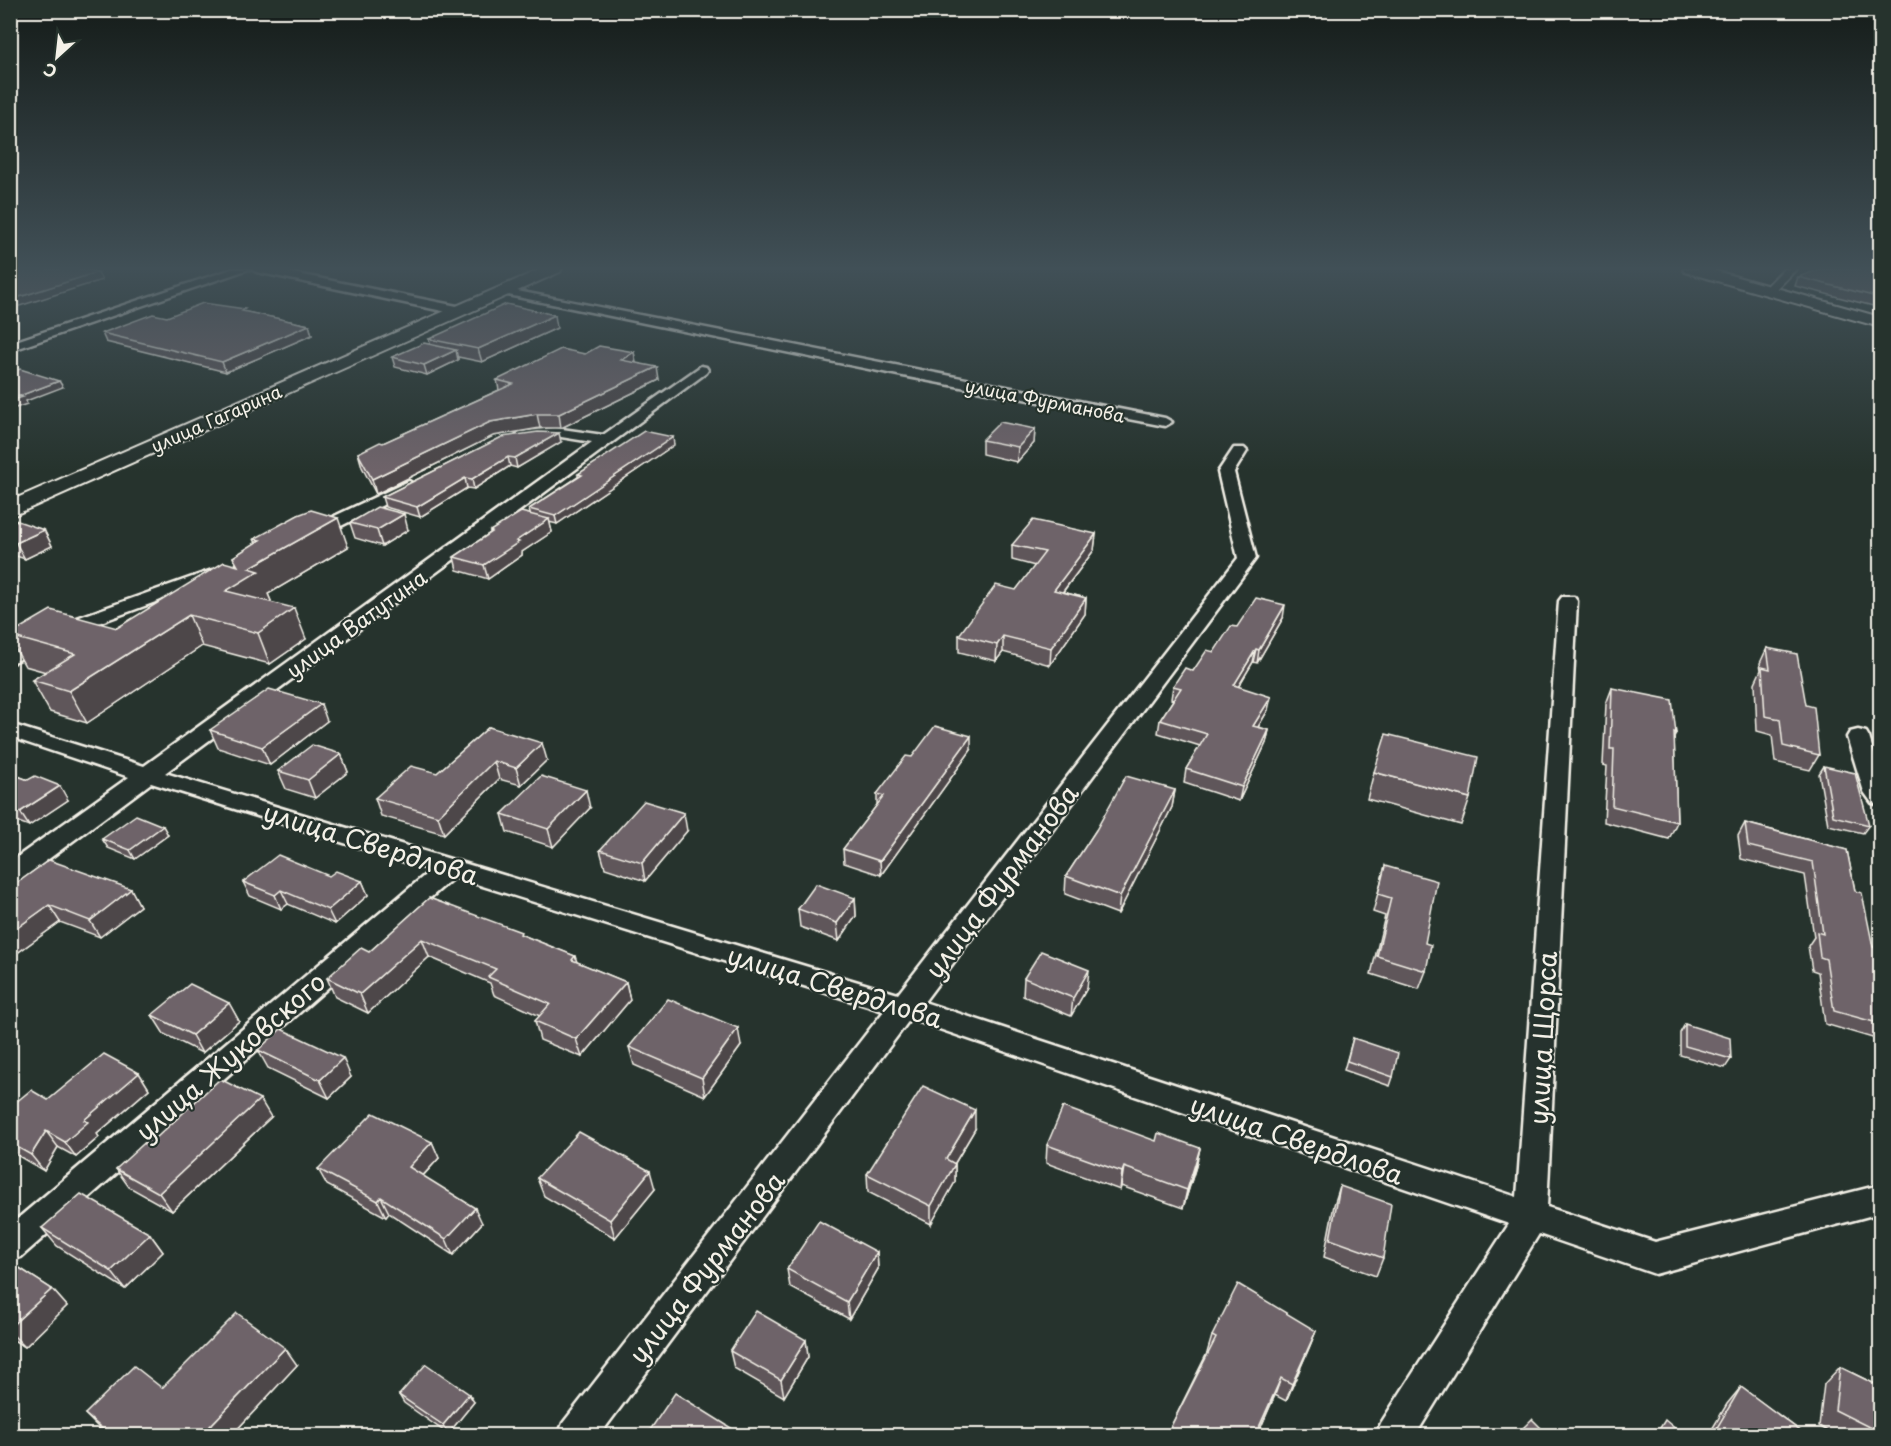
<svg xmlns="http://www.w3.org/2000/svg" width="1891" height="1446" font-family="'Playpen Sans',sans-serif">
  <rect width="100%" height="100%" fill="#26332d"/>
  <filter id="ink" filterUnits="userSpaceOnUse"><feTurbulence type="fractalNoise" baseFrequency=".0167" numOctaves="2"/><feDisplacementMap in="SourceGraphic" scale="12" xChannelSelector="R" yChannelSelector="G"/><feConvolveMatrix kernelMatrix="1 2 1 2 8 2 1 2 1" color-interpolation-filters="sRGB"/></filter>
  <g filter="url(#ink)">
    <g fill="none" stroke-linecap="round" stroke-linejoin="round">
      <defs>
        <g id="street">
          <path d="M232 269H249L10 351V343Z"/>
          <path d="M251 269H273L457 306 463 310 457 314 257 272Z"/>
          <path d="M1784 269H1796L1772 293H1764V289Z"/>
          <path d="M502 288 1165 418 1172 422 1165 426 903 376 498 293 496 291Z"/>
          <path d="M701 366 706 367 708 370 706 373 165 773 898 994 1238 558 1218 472 1234 448H1244L1247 451 1234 472 1256 558 924 1002 1517 1197 1559 601 1562 597H1574L1577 601 1547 1207 1655 1242 1880 1185V1213L1655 1274 1539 1234 1415 1436H1376L1381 1423 1509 1224 910 1019 599 1436H558L563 1423 884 1011 454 877 21 1257 10 1261V1225L431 870 151 783 19 881 10 884V862L129 777 10 737V724L144 766 592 442 555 436 519 438 517 435 519 432 555 428 603 435Z"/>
          <path d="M409 481 417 486 415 489 319 537H307L305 533 307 529Z"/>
          <path d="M212 570 218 571 221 575 218 579 74 632 10 664V650L60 624Z"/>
          <path d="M1858 730 1866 732 1869 737 1880 774V805L1872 803 1864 792 1847 737 1850 732Z"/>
        </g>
        <g id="secondary">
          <path d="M541 269H562L560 272 10 517V501Z"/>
          <path d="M1683 269H1709L1880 317V327L1685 272Z"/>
        </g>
      </defs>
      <use href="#street" stroke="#f4f1e8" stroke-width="5"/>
      <use href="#secondary" stroke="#f4f1e8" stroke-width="4"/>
      <use href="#street" fill="#26332d" fill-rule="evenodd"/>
      <use href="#secondary" fill="#26332d" fill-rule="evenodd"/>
    </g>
    <g fill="#5f565a" stroke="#f4f1e8" stroke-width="1.5">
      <path d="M1881 270V308L1795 286 1798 277Z"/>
      <path d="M246 312 309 325 312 335 226 372 106 342 102 333 167 317Z"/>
      <path d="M557 328 482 362 458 357V360L427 375 395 367 392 357 430 344 429 339Z"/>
      <path d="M634 352 636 363 659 380 561 428H540L493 436 376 494 362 467 358 453 383 443 499 390 497 380 585 354Z"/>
      <path d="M1035 429 1034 443 1017 462 982 454V440Z"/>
      <path d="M502 437 561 442 517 468 510 466 474 489 467 488 420 517 385 507 382 497Z"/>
      <path d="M674 445 557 524 549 522 552 532 522 552V555L488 579 457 570 454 557 490 533V531L530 514 529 509 578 477V474Z"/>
      <path d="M10 520 44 530 52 546 25 559 10 554Z"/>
      <path d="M350 523 408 530 382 546 355 538Z"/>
      <path d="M1096 534 1094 550 1063 592 1086 598 1085 614 1050 665 1003 652 996 661 959 652V635L1016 590 1035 566 1012 560V545Z"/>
      <path d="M254 539 348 547 268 594 271 601 269 602 306 639 270 664 202 646 87 723 50 712 32 680 46 672 25 666 10 639V634L117 628 236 565 233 557 256 543Z"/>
      <path d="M1283 618 1257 663 1253 662 1238 687 1268 710 1258 727 1269 730 1266 743 1239 801 1184 783 1186 769 1200 746 1158 733 1160 720 1173 700 1171 699 1173 686 1193 671 1214 652 1237 627Z"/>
      <path d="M1767 648 1806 705 1819 755 1810 770 1775 762 1772 735 1757 731 1755 683 1761 670 1760 663Z"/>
      <path d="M1612 688 1676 733 1674 737 1677 822 1669 839 1604 822 1607 766 1603 765 1606 704Z"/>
      <path d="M327 721 270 765 218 748 210 730Z"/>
      <path d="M489 727 547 760 521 785 499 779 444 834 381 816 375 798 437 773Z"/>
      <path d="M971 750 881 875 844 863 843 849 877 805V794L912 757Z"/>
      <path d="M341 754 348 772 315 798 286 789 278 771Z"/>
      <path d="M1824 766 1869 825 1863 833 1828 825 1819 774Z"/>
      <path d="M1374 772 1470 798 1461 825 1367 799Z"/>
      <path d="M10 773 28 780 68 800 29 826 10 819Z"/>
      <path d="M1175 790 1172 807 1118 914 1065 894 1066 876 1096 830Z"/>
      <path d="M590 808 553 847 507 832 502 814Z"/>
      <path d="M1745 823 1847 850 1855 891 1873 947 1881 960V1038L1879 1040 1825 1024 1818 972 1812 970 1808 946 1814 937 1805 875 1741 859 1738 836Z"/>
      <path d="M163 826 168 835 135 859 108 848 102 839Z"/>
      <path d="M687 831 645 881 605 868 600 850Z"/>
      <path d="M1385 866 1426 971 1419 989 1371 974 1385 916 1373 912Z"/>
      <path d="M329 876 362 881 368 895 335 924 288 904 281 909 250 896 243 882Z"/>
      <path d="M10 888 131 889 140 906 100 937 60 922 13 956 10 954Z"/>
      <path d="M429 898 575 956 577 962 626 982 630 1000 582 1057 540 1040 535 1021 540 1016 494 995 490 983 429 957 368 1013 335 997 327 978 369 952Z"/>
      <path d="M855 898 856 916 839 941 800 927 798 909Z"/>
      <path d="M1024 978 1087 988 1071 1016 1023 996Z"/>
      <path d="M229 1003 239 1021 202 1053 164 1034 152 1015Z"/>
      <path d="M1685 1024 1731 1059 1725 1068 1680 1055V1033Z"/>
      <path d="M1353 1038 1393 1077 1390 1086 1344 1070Z"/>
      <path d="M741 1046 705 1096 634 1065 629 1047Z"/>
      <path d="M258 1050 351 1077 329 1098 268 1068Z"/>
      <path d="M139 1073 149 1089 97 1134 99 1137 76 1157 58 1147 44 1171 10 1151V1107L48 1100Z"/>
      <path d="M271 1117 172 1211 129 1187 116 1169 157 1137Z"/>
      <path d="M975 1129 955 1163V1182L931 1224 868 1192 867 1174Z"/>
      <path d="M1156 1141 1200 1148 1196 1166 1183 1208 1121 1186 1120 1190 1046 1163 1047 1145Z"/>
      <path d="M432 1142 439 1158 423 1176 482 1223 453 1255 389 1213 386 1217 327 1185 318 1169Z"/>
      <path d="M537 1178 655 1189 615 1238 544 1196Z"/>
      <path d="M1340 1186 1383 1258 1376 1276 1324 1257 1334 1205Z"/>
      <path d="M42 1228 150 1234 163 1252 125 1289 57 1246Z"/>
      <path d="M877 1252 878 1269 849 1319 790 1287 787 1269Z"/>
      <path d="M10 1262 52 1289 67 1306 25 1347 10 1338Z"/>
      <path d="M1316 1331 1309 1348 1286 1401 1275 1395 1257 1436H1166L1207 1353 1212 1336Z"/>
      <path d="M806 1340 808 1357 784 1397 734 1368 730 1351Z"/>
      <path d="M297 1365 231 1436H107L85 1414 162 1388Z"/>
      <path d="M1840 1367 1881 1387V1436H1836L1819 1426 1824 1384Z"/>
      <path d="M1741 1387 1807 1436H1708L1727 1404Z"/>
      <path d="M399 1395 474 1402 448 1434 404 1403Z"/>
    </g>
    <g fill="#4d464a" stroke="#f4f1e8" stroke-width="1.5">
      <path d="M98 272 102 280 10 309V300Z"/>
      <path d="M555 315 557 328 482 362 478 349Z"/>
      <path d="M309 325 312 335 226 372 222 362Z"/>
      <path d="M456 350 458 360 427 375 424 365Z"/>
      <path d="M634 352 636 365 621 360Z"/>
      <path d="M657 367 659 380 561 428 559 414Z"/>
      <path d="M59 381 63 387 26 401 27 404 10 410V401L19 396Z"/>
      <path d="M537 414 540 428 493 436 376 494 372 479 490 422Z"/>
      <path d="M1035 429 1034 443 1017 462 1018 447Z"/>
      <path d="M559 433 561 442 517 468 515 458Z"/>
      <path d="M673 437 674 445 557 524 555 516Z"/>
      <path d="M508 457 510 466 474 489 472 479Z"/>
      <path d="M465 478 467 488 420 517 417 507Z"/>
      <path d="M404 514 408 530 382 546 377 530Z"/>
      <path d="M338 518 348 547 268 594 271 601 239 622 226 591 249 568Z"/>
      <path d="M549 519 552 532 522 552V555L488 579 484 565 516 541Z"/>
      <path d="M44 530 52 546 25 559 16 543Z"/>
      <path d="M1096 534 1094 550 1052 606 1054 590Z"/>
      <path d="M1086 598 1085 614 1050 665 1051 648Z"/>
      <path d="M1285 605 1283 618 1257 663 1259 650Z"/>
      <path d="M294 608 306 639 270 664 258 633Z"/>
      <path d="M189 615 202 646 87 723 69 691Z"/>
      <path d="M1003 636V652L996 661 997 645Z"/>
      <path d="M1256 649 1253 662 1231 699 1234 685Z"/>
      <path d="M1271 697 1268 710 1251 739 1253 726Z"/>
      <path d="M321 704 327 721 270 765 262 747Z"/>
      <path d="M1269 730 1266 743 1239 801 1242 787Z"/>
      <path d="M971 736V750L881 875 880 861Z"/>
      <path d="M542 743 547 760 521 785 516 768Z"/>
      <path d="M341 754 348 772 315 798 308 780Z"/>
      <path d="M494 761 499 779 444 834 438 816Z"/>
      <path d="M60 786 68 800 29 826 20 812Z"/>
      <path d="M586 790 590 808 553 847 548 829Z"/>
      <path d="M1175 790 1172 807 1118 914 1120 896Z"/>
      <path d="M684 813 687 831 645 881 642 863Z"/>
      <path d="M163 826 168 835 135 859 130 850Z"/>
      <path d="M362 881 368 895 335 924 328 910Z"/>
      <path d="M131 889 140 906 100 937 90 921Z"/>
      <path d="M281 890 288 904 281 909 275 895Z"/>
      <path d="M855 898 856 916 839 941 837 923Z"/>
      <path d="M49 905 60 922 13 956 10 952V933Z"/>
      <path d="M422 939 429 957 368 1013 360 994Z"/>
      <path d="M1089 970 1087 988 1071 1016 1073 998Z"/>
      <path d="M626 982 630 1000 582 1057 576 1039Z"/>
      <path d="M229 1003 239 1021 202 1053 192 1035Z"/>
      <path d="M738 1028 741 1046 705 1096 702 1078Z"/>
      <path d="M343 1058 351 1077 329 1098 320 1080Z"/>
      <path d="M139 1073 149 1089 97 1134 99 1137 76 1157 65 1142 84 1120Z"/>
      <path d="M260 1099 271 1117 172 1211 159 1193Z"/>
      <path d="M975 1110V1129L946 1178V1159Z"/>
      <path d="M46 1131 58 1147 44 1171 31 1155Z"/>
      <path d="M432 1142 439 1158 416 1183 409 1167Z"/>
      <path d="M1200 1148 1196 1166 1183 1208 1187 1190Z"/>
      <path d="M955 1164V1182L931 1224V1206Z"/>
      <path d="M1124 1167 1121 1186 1120 1190 1122 1172Z"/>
      <path d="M650 1171 655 1189 615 1238 610 1220Z"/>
      <path d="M381 1197 389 1213 386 1217 378 1201Z"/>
      <path d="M475 1208 482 1223 453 1255 446 1239Z"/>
      <path d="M150 1234 163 1252 125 1289 111 1271Z"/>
      <path d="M877 1252 878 1269 849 1319 847 1302Z"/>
      <path d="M52 1289 67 1306 25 1347 10 1332V1327Z"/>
      <path d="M1316 1331 1309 1348 1286 1401 1292 1384Z"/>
      <path d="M806 1340 808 1357 784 1397 781 1380Z"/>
      <path d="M285 1348 297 1365 231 1436H218L210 1426Z"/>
      <path d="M1281 1378 1275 1395 1257 1436H1255Z"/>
      <path d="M469 1394 474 1402 448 1434 443 1425Z"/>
    </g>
    <g fill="#6e6469" stroke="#f4f1e8" stroke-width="1.5">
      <path d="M10 269H84L98 272 10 300Z"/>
      <path d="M1820 269H1875L1881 270V298L1798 277Z"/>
      <path d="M203 303 245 309 242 311 309 325 222 362 102 333 153 314 167 317Z"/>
      <path d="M506 304 555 315 478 349 429 339Z"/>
      <path d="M424 343 456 350 424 365 392 357Z"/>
      <path d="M599 346 634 352 621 360 657 367 559 414H537L490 422 372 479 358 453 380 442 383 443 513 384 497 380 561 349 585 354Z"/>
      <path d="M20 369 59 381 19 396 23 397 10 401V373Z"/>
      <path d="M1000 422 1035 429 1018 447 982 440Z"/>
      <path d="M644 431 673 437 555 516 529 509 582 475 578 474Z"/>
      <path d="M538 432 559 433 515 458 508 457 472 479 465 478 417 507 382 497 502 437Z"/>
      <path d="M377 507 404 514 377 530 350 523Z"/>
      <path d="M311 510 338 518 249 568 259 571 226 591 294 608 258 633 189 615 69 691 32 680 75 654 10 636V634L51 610 117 628 224 562 238 566 233 557 260 540 254 539 298 515Z"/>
      <path d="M521 512 549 519 516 541 519 542 484 565 454 557 492 532 490 531Z"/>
      <path d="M12 519 44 530 16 543 10 541V520Z"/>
      <path d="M1033 520 1096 534 1054 590 1086 598 1051 648 1003 636 997 645 959 635 996 585 1016 590 1045 552 1012 545Z"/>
      <path d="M1256 598 1285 605 1259 650 1256 649 1234 685 1271 697 1253 726 1269 730 1242 787 1186 769 1207 734 1160 720 1181 688 1173 686 1185 668 1193 671 1207 650 1214 652 1231 626 1237 627Z"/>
      <path d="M1767 648 1797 654 1806 705 1814 707 1819 755 1783 746 1780 719 1765 716 1762 667 1770 669Z"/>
      <path d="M1612 688 1672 700 1676 733 1674 732 1677 822 1612 806 1614 749H1610Z"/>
      <path d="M269 689 321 704 262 747 210 730Z"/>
      <path d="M935 726 971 736 880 861 843 849 884 796 877 794 906 756 912 757Z"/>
      <path d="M489 727 542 743 516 768 494 761 438 816 375 798 411 766 437 773Z"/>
      <path d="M1386 734 1478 757 1470 798 1374 772Z"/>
      <path d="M312 745 341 754 308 780 278 771Z"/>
      <path d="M1824 766 1855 773 1869 825 1833 816Z"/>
      <path d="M10 773 28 780 35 776 60 786 20 812 10 808Z"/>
      <path d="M541 776 586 790 548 829 502 814Z"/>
      <path d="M1126 776 1175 790 1120 896 1066 876 1096 830Z"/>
      <path d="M644 801 684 813 642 863 600 850Z"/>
      <path d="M136 815 163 826 130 850 102 839Z"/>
      <path d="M1745 823 1847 850 1855 891 1862 893 1873 947 1878 949 1881 960V973H1879L1881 981V1024L1834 1011 1826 959 1820 957 1817 932 1823 934 1813 862 1748 846Z"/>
      <path d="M278 855 329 876 336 871 362 881 328 910 281 890 275 895 243 882Z"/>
      <path d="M49 860 131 889 90 921 49 905 10 933V895L14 892 10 891V888Z"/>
      <path d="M1385 866 1437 881 1425 943 1431 945 1426 971 1377 956 1391 898 1378 894Z"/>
      <path d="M816 884 855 898 837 923 798 909Z"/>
      <path d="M429 898 521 932 520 934 575 956 572 960 626 982 576 1039 535 1021 550 1004 488 977 496 969 422 939 360 994 327 978 361 948 369 952Z"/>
      <path d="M1041 951 1089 970 1073 998 1024 978Z"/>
      <path d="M190 984 229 1003 192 1035 152 1015Z"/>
      <path d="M668 999 738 1028 702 1078 629 1047Z"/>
      <path d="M1685 1024 1730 1038 1731 1059 1685 1046Z"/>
      <path d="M281 1029 343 1058 320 1080 258 1050Z"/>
      <path d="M1353 1038 1398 1053 1393 1077 1347 1061Z"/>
      <path d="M104 1054 139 1073 84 1120 88 1122 65 1142 46 1131 31 1155 10 1143V1107L31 1090 48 1100Z"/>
      <path d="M220 1079 260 1099 159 1193 116 1169 153 1135 157 1137Z"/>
      <path d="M923 1086 975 1110 946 1159 955 1164 931 1206 867 1174Z"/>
      <path d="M1063 1107 1156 1141 1158 1133 1200 1148 1187 1190 1124 1167 1122 1172 1047 1145Z"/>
      <path d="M373 1113 432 1142 409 1167 475 1208 446 1239 381 1197 378 1201 318 1169Z"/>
      <path d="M579 1132 650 1171 610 1220 537 1178Z"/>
      <path d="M1340 1186 1391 1204 1383 1258 1330 1239Z"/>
      <path d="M81 1194 150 1234 111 1271 42 1228Z"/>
      <path d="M819 1221 877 1252 847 1302 787 1269Z"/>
      <path d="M10 1262 52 1289 10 1327Z"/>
      <path d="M1238 1284 1316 1331 1292 1384 1281 1378 1255 1436H1247L1243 1433 1242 1436H1166L1216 1338 1212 1336Z"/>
      <path d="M756 1311 806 1340 781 1380 730 1351Z"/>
      <path d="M237 1313 285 1348 210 1426 220 1434 219 1436H111L85 1414 134 1366 162 1388Z"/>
      <path d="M426 1364 469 1394 443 1425 399 1395Z"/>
      <path d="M1840 1367 1881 1387V1433L1835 1410Z"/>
      <path d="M1741 1387 1807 1436H1712Z"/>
      <path d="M675 1393 744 1436H646Z"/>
      <path d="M1532 1419 1549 1436H1515Z"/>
      <path d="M1665 1420 1684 1436H1655Z"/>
    </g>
  </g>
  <linearGradient id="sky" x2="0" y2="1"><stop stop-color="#151c19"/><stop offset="0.57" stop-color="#415057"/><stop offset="1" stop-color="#415057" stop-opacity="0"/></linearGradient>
  <rect width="1891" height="471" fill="url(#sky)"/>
  <g text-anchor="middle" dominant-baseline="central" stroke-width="4.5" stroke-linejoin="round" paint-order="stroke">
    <g font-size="18" fill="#f4f1e8" stroke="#26332d">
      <text transform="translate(1045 400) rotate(11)">улица Фурманова</text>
      <text transform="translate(216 418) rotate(-24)">улица Гагарина</text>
    </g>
    <g font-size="21" fill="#f4f1e8" stroke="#26332d">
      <text transform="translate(356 623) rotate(-36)">улица Ватутина</text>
    </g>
    <g font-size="26" fill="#f4f1e8" stroke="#26332d">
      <text transform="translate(371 843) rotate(17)">улица Свердлова</text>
      <text transform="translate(1001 881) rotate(-53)">улица Фурманова</text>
      <text transform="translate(835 986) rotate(17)">улица Свердлова</text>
      <text transform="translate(1542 1038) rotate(-87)">улица Щорса</text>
      <text transform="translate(230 1056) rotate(-41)">улица Жуковского</text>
      <text transform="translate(1297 1139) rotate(19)">улица Свердлова</text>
      <text transform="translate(706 1267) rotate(-52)">улица Фурманова</text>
    </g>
  </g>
  <rect width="1891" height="1446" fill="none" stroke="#26332d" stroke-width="36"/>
  <rect x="18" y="18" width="1855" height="1410" fill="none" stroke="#f4f1e8" stroke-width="2" filter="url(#ink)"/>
  <g transform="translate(57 57) rotate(207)" stroke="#26332d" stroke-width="4.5" paint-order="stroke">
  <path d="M0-4.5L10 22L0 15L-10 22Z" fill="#f4f1e8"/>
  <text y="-9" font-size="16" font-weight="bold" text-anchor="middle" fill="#f4f1e8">С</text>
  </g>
</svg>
